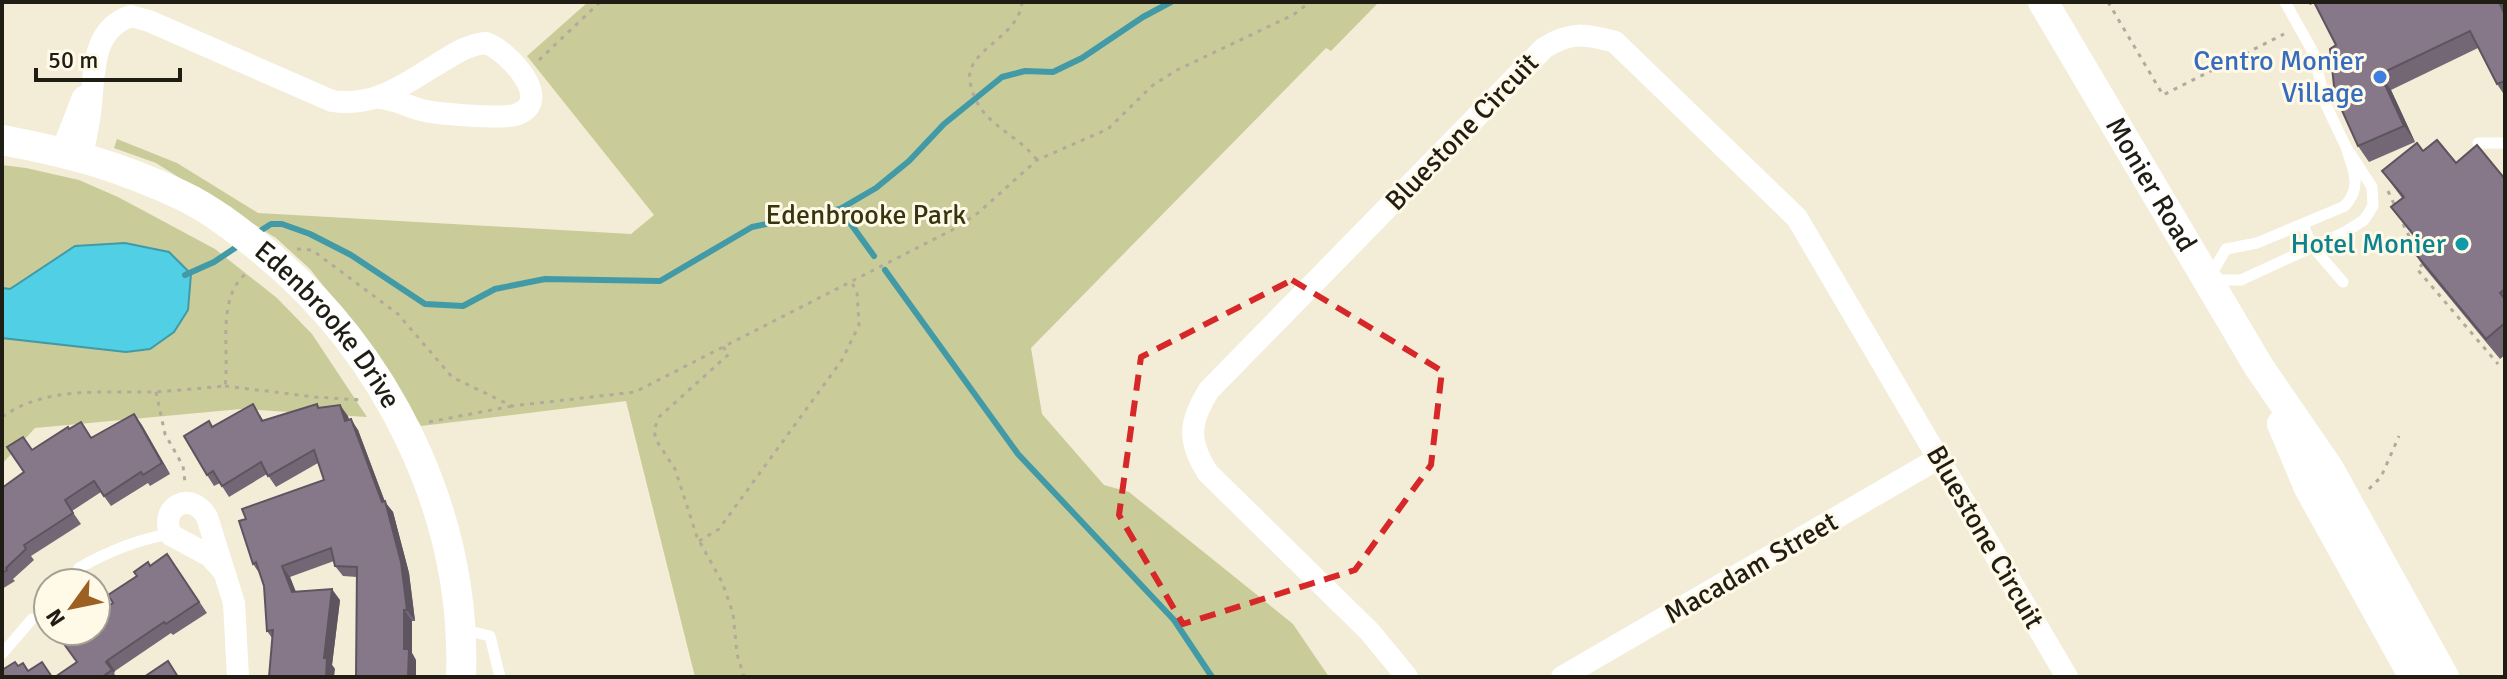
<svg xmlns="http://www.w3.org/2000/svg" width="2507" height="679" font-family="Signika,sans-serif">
  <rect width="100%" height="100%" fill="#f3ecd7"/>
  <g fill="#c9cc98">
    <path d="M588 2H1379L1331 51 1326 48 1031 348 1042 414 1104 485 1129 492 1293 624 1329 677H695L626 401 421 426 379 356 310 269 276 238 156 163 114 148 117 139 177 163 258 213 631 234 654 215 527 56Z"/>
    <path d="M2 165 26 168 79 180 118 197 215 249 277 298 312 334 367 417 241 409 35 428 2 464Z"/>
  </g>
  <path fill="#50cfe5" stroke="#429aa7" stroke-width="2" d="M125 243 169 252 191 274 188 310 174 332 150 349 126 352 2 338V288L10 289 75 246Z"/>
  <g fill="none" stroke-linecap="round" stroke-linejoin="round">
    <g stroke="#429aa7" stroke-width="6">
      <path d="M840 209 874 256"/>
      <path d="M257 233 271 224H282L310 234 351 255 425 304 463 306 495 289 545 279 660 281 752 227 840 209 876 188 909 161 944 124 1002 77 1025 71 1053 72 1082 58 1143 17 1171 2"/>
      <path d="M885 270 1018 454 1174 620 1212 677"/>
      <path d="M185 275 214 262 241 244"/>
    </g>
    <g stroke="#b0ab9a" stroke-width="3" stroke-dasharray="4 6" stroke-linecap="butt">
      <path d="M1022 2C1019 38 964 50 970 82 978 125 1014 130 1037 160"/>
      <path d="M2108 2 2163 95 2284 34"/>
      <path d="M539 60 600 2"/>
      <path d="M2388 191 2395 206"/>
      <path d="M2403 224 2414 246"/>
      <path d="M297 249 312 250 398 314 452 377 512 406 635 392 954 229 978 213 1037 160 1108 129 1153 85 1177 70 1293 15 1310 2"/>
      <path d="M2423 264 2417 269 2498 364"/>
      <path d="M723 347 729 354 659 417 654 430 656 440 675 469 697 537 722 582 733 613 737 654 744 677"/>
      <path d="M225 386 315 397 361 400"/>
      <path d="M156 392 165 434 183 466 185 482"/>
      <path d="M2 417C46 386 100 393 151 392 176 391 201 388 225 386 230 348 215 296 249 271"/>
      <path d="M429 422 512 406"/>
      <path d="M2369 489 2381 477 2399 436"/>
      <path d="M699 541 719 529 842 360 859 325 857 291 851 282"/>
    </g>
    <g stroke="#fff" stroke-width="11">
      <path d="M2285 2 2313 52 2326 105 2346 147 2372 187 2373 206 2364 220 2345 232 2241 280H2208L2226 249 2257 243 2345 206C2363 185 2353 171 2346 147"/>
      <path d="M2478 143H2505"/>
      <path d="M2303 225 2312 246 2343 282"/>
      <path d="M79 568C107 552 138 539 171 534"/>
      <path d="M461 629 490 636 500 677"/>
      <path d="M2 654 32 619"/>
    </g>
    <g stroke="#fff" stroke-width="22">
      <path d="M62 151 83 97"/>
      <path d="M82 156C85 142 88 127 90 113 95 77 89 30 131 16L149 21 332 101C378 108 408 81 446 59 458 51 471 44 486 43 507 50 557 102 515 115 500 119 437 114 421 110 407 106 394 99 380 98"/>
      <path d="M224 572 210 556 171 535C158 507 191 489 207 517L234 603 238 677"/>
      <path d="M1407 677 1370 632 1208 473C1187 441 1189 422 1209 390L1544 48C1571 31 1585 34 1615 42L1797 218 2067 677"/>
      <path d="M1562 677 1939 458"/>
    </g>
    <g stroke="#fff" stroke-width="30">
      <path id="s1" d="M2043 2 2259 367 2329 469 2444 677"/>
      <path id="s2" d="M2 140C68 152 119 166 181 195 209 208 236 229 261 249 387 351 467 513 461 677"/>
      <path d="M2282 424 2309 488 2414 677"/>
    </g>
  </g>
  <g fill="#736775">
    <path d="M2308 2H2503L2505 7V96L2497 84 2478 48 2391 90 2415 142 2369 162 2358 146 2336 45 2314 3 2310 5Z"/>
    <path d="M2423 151 2505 179V355L2500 359 2424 267 2410 247 2417 241 2391 207 2402 198 2382 171Z"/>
    <path d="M317 404 320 408 340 405 349 420 358 430 385 502 393 512 409 573 415 621H412V653L416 660 357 577 343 576 335 566 334 561 290 577 296 592 340 600 332 665 335 669 272 638 267 631 264 586 260 574 253 564 246 519 324 480 318 463 276 487 267 474 229 497 220 483 214 486 207 475 213 426 260 415 263 420Z"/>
    <path d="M134 414 170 474 150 486 148 483 111 506 101 492 72 511 81 524 31 556 34 560 13 579 15 581 2 589V488L24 472 32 450 69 429 92 438Z"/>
    <path d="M167 554 207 613 173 635 171 633 115 671 114 673 116 677H55L77 662 113 603 150 566Z"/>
  </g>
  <g fill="#5e545f">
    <path d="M2499 2H2503L2505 7V15Z"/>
    <path d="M2380 74 2391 90 2415 142 2404 126Z"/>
    <path d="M340 405 348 416 353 432 345 421Z"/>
    <path d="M134 414 142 425 170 474 162 463Z"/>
    <path d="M351 419 358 430 385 502 393 512 409 573 415 621 407 610 382 502Z"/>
    <path d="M282 566 290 577 300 603 292 592Z"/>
    <path d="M332 589 340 600 332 665 335 669 334 677H326L324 658Z"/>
    <path d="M404 610 412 621V653L416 660V677H408L404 649Z"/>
    <path d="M108 660 115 671 114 673 106 662Z"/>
  </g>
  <g fill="#867888" stroke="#5e545f" stroke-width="2">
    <path d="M2314 2H2499L2505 15V81L2497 84 2470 31 2380 74 2404 126 2358 146 2335 95 2330 49 2336 45Z"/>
    <path d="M2437 140 2456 163 2477 145 2505 179V289L2500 293 2505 299V323L2486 339 2410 247 2418 240 2391 207 2404 197 2382 171 2417 143 2423 151Z"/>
    <path d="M253 404 262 421 317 404 318 408 340 405 345 421 351 419 382 502 385 501 401 562 407 610H404V649H409L408 677H356L357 567 335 566 331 548 282 566 292 592 332 589 324 658H327L326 677H269L273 630 267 631 264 586 256 562 253 564 239 521 246 519 242 509 324 480 314 450 268 476 261 462 222 486 213 471 207 475 184 436 209 421 212 427Z"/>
    <path d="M134 414 162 463 143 475 141 472 104 496 94 481 65 500 73 513 24 545 26 549 6 568 7 570 2 573V488L24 472 7 447 23 437 32 450 68 427 69 429 81 422 91 438Z"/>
    <path d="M167 554 199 602 166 624 164 622 108 660 106 662 112 670 102 677H55L77 662 64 644 69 640 62 631H96V614L113 603 108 595 137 576 134 572 148 562 150 566Z"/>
    <path d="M168 661 178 677H144Z"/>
    <path d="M15 662 18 666 23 663 28 671 42 662 52 677H2V670Z"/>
  </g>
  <path fill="none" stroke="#d62828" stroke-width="6" stroke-dasharray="16 10" stroke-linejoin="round" d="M1292 280 1442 371 1431 465 1355 570 1183 624 1119 515 1141 357Z"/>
  <circle fill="#3f7fe0" stroke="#fff9e8" stroke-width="3" cx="2380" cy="77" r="8"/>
  <circle fill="#0f9aa8" stroke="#fff9e8" stroke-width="3" cx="2462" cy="244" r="8"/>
  <g text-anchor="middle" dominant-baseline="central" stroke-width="6" stroke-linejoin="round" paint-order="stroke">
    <g font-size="28" fill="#366cbe" stroke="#fff9e8" text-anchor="end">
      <text x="2364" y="61">Centro Monier<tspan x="2364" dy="32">Village</tspan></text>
    </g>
    <g font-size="28" fill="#201d15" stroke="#fff9e8">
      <text transform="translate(1462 132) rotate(-46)">Bluestone Circuit</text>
      <text stroke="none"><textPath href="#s1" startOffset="212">Monier Road</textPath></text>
      <text stroke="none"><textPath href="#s2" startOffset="386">Edenbrooke Drive</textPath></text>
      <text transform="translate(1985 537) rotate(60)">Bluestone Circuit</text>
      <text transform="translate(1751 568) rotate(-30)">Macadam Street</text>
    </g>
    <g font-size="28" fill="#35360f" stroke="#fff9e8">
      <text x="866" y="215">Edenbrooke Park</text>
    </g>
    <g font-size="28" fill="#0d838f" stroke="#fff9e8" text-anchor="end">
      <text x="2446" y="244">Hotel Monier</text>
    </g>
  </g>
  <rect width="2507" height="679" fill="none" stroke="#201d15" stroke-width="8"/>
  <g transform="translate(72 607) rotate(237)"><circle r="38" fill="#fff9e8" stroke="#a6a194" stroke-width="2"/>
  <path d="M0-6L14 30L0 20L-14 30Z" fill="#9c6023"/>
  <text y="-12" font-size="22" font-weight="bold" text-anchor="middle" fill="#201d15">N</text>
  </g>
  <path d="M36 68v12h144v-12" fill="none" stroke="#201d15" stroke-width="4"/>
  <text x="48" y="68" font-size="24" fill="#201d15" stroke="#fff9e8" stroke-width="6" paint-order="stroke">50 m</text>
</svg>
